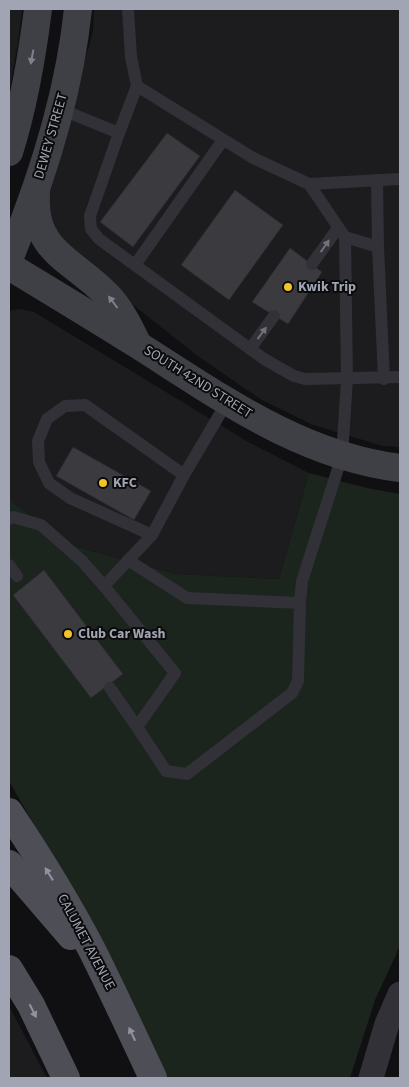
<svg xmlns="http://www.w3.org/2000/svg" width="409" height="1087" font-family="'Source Sans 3',sans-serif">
  <rect width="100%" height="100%" fill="#101012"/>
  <g fill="#1c1c1e">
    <path d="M9 9H22L18 42 9 93Z"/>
    <path d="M94 9H400V447L383 446 313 425 262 400 199 357 60 247 53 237 45 189 76 79 89 47 93 30Z"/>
    <path d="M19 309 34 312 250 443 309 473 279 579 176 574 74 546 9 500V311Z"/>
    <path d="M9 1006 47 1078H9Z"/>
  </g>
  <path fill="#1c241e" d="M309 473 367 488 400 494V946L375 1000 350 1078H165L63 875 9 781V500L74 546 176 574 279 579Z"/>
  <g fill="#3a3a3f" stroke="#2a2a2e">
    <path d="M167 133 200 156 133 247 100 222Z"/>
    <path d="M235 190 283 225 229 300 181 265Z"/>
    <path d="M290 248 322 272 288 324 252 302Z"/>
    <path d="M73 447 151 491 134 520 56 476Z"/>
    <path d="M44 570 123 674 91 698 13 595Z"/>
  </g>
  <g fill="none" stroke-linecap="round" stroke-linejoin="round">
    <g stroke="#313137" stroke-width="12">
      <path d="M128 9 131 57 137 86"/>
      <path d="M60 109 119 133 137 86 253 158 309 184 345 237 347 379 342 456 302 581 300 603 298 681 292 693 187 774 166 771 137 727 175 673 104 586 152 535 184 475 227 402"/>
      <path d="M119 133 90 216 91 229 99 239 264 359 294 376 305 379 400 377"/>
      <path d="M377 180 378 247"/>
      <path d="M309 184 400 179"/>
      <path d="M345 237 378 247 384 379"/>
      <path d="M312 264 338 228"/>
      <path d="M135 265 223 140"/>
      <path d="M250 349 274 316"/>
      <path d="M9 519 13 517 41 525 82 561 104 586"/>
      <path d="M152 535 70 498 49 483 39 462 38 441 47 419 65 406 85 405 184 475"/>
      <path d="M128 560 187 598 300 603"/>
      <path d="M9 565 17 576"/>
      <path d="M110 688 137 727"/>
    </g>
    <path stroke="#313137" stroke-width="25" d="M371 1078 387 1024 400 994"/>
    <g stroke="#3f4046" stroke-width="28">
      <path d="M9 152C24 105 32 57 38 9"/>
      <path d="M36 194C32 252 75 261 106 294 120 308 129 326 137 343"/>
      <path d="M9 259C42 180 69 95 78 9"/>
      <path d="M9 266C52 292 95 318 138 345 220 397 301 456 400 468"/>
    </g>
    <g stroke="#4d4e56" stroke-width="28">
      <path d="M9 812C39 857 67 902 92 950 113 992 133 1035 153 1078"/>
      <path d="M9 864 71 936"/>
      <path d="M9 969 31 1005 66 1078"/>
    </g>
  </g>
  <defs><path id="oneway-solid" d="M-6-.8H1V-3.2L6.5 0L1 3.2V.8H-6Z" transform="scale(1.25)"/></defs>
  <g fill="#7f828d">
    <use href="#oneway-solid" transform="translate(32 57) rotate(101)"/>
    <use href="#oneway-solid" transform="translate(113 302) rotate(-127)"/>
  </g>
  <g fill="#6f717b">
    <use href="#oneway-solid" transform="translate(325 246) rotate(-55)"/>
    <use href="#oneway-solid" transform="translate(262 333) rotate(-54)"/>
  </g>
  <g fill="#9094a0">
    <use href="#oneway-solid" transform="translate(49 874) rotate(-122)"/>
    <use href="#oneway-solid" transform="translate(33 1011) rotate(63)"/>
    <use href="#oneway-solid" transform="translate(132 1034) rotate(-115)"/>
  </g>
  <g fill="#f2c427" stroke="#0b0b0c" stroke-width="2">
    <circle cx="288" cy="287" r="5"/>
    <circle cx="103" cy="483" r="5"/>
    <circle cx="68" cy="634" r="5"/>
  </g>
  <g text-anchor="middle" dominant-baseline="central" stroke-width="4" stroke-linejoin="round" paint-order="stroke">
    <g font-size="14" fill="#a1a5b3" stroke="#0b0b0c">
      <text transform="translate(51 136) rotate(-74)">DEWEY STREET</text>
      <text transform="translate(198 382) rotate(32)">SOUTH 42ND STREET</text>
      <text transform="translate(86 942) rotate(62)">CALUMET AVENUE</text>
    </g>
    <g font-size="14" font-weight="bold" fill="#a1a5b3" stroke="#0b0b0c" text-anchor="start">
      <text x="298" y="287">Kwik Trip</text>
      <text x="113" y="483">KFC</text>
      <text x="78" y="634">Club Car Wash</text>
    </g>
  </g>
  <rect width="409" height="1087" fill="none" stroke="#a1a5b3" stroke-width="20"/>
</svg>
